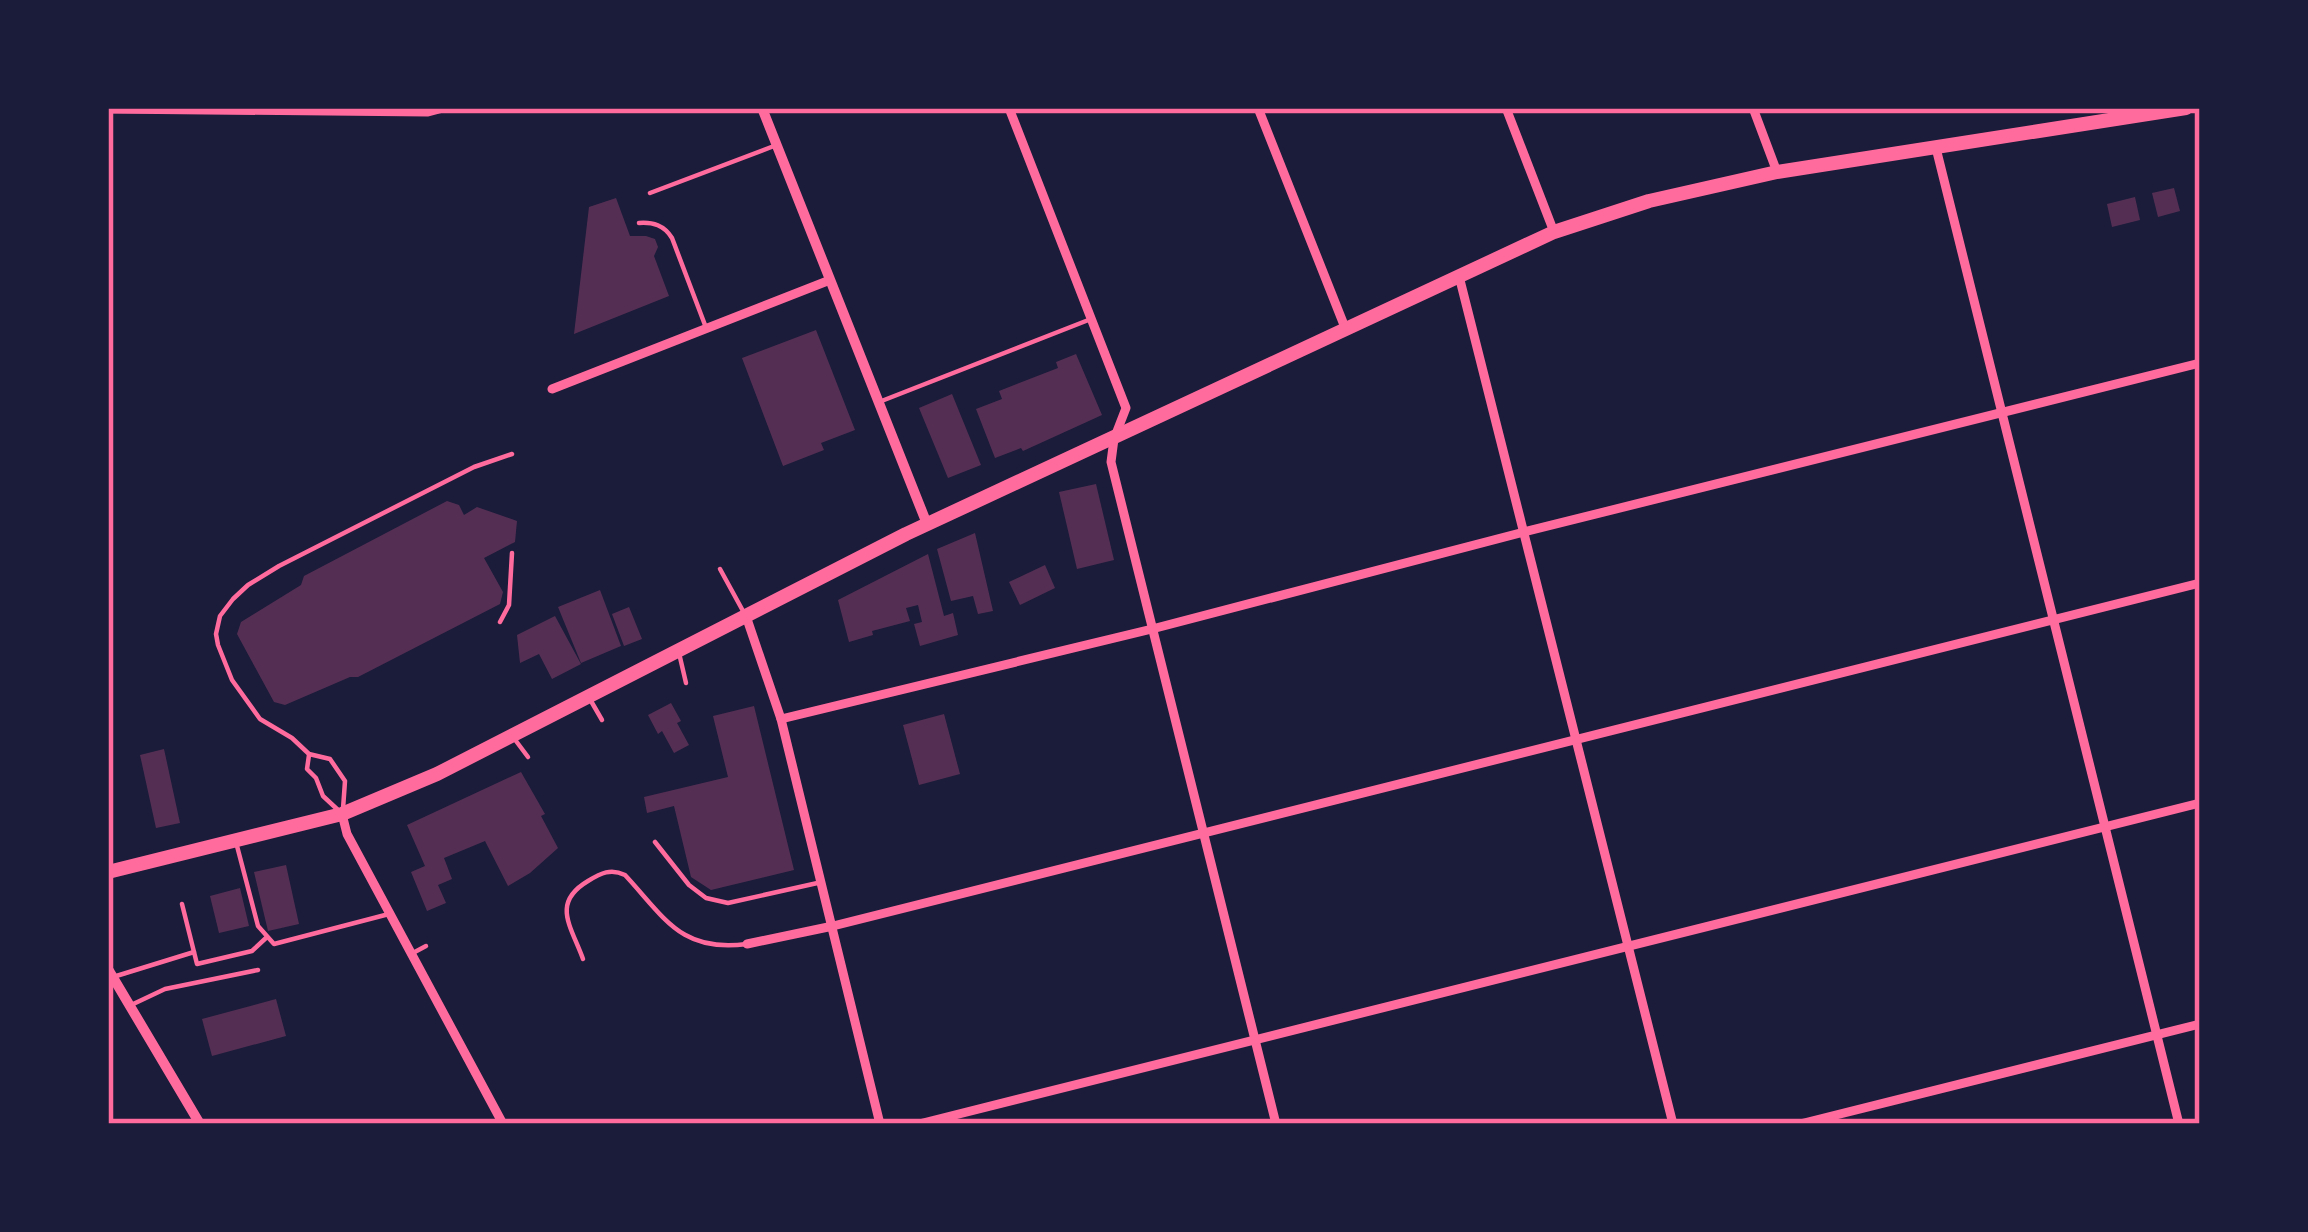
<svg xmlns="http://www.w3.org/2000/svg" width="2308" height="1232" font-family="'Exo 2',sans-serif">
  <rect width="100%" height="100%" fill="#1b1b3a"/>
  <g fill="#542f53">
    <path d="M2174 188 2180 211 2158 217 2152 193Z"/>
    <path d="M2135 197 2140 220 2112 227 2107 204Z"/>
    <path d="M616 198 630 236H646L655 239 658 247 654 256 669 296 574 334 589 207Z"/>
    <path d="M816 330 855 430 821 443 824 450 783 466 742 358Z"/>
    <path d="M1076 354 1102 415 1023 451 1021 448 995 458 976 409 1002 399 999 391 1058 368 1056 362Z"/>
    <path d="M952 394 981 465 948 478 919 408Z"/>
    <path d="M1096 484 1114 560 1077 569 1059 492Z"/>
    <path d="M447 501 459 505 464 515 477 507 517 521 515 542 484 558 503 592 500 604 358 677H350L285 705 274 702 237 634 241 622 301 585 304 576Z"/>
    <path d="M975 533 993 611 978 614 973 596 951 601 937 549Z"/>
    <path d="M928 554 944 616 953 613 958 635 920 646 914 624 922 622 918 605 906 608 910 621 872 631 873 635 849 642 838 600Z"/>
    <path d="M1045 565 1055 588 1020 605 1009 582Z"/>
    <path d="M600 590 621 646 581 663 558 607Z"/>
    <path d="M629 607 642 639 624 646 612 614Z"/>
    <path d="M555 616 581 664 552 679 539 654 520 663 517 635Z"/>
    <path d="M671 703 681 721 677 723 689 745 674 753 662 731 658 734 648 715Z"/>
    <path d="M754 706 794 870 711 890 691 877 674 806 647 813 644 797 728 777 713 716Z"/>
    <path d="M944 714 960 774 919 785 903 725Z"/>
    <path d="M164 749 180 823 156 828 140 755Z"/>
    <path d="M521 772 545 814 541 816 558 848 530 873 508 886 485 841 444 858 452 879 438 885 446 903 427 911 411 872 425 866 407 825Z"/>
    <path d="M286 865 299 924 268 931 254 872Z"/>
    <path d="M240 888 249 926 219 933 210 896Z"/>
    <path d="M276 999 286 1036 212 1056 202 1019Z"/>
  </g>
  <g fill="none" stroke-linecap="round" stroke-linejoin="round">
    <g stroke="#ff6b9d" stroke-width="4.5">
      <path d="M650 193 774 146"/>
      <path d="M639 223C653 222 664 225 672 238L705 325"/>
      <path d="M879 402 1091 319"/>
      <path d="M720 569 743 611"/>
      <path d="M500 622 509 605 512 553"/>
      <path d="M679 653 686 683"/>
      <path d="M591 701 602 720"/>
      <path d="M516 741 528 757"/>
      <path d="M309 755 307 769 316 778 323 796 338 810"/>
      <path d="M343 809 345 781 330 759 309 754 292 738 260 719 232 680 218 645 216 634 220 616 233 599 248 585 279 566 474 467 512 454"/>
      <path d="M655 842 689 885 706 898 728 903 822 882"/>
      <path d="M237 846 258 926 274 944 389 914"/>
      <path d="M182 904 197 964 252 951 267 937"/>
      <path d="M411 954 426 946"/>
      <path d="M583 959C571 926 551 903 588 881 601 873 611 868 625 875 665 918 681 953 747 944"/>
      <path d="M113 977 194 952"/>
      <path d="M129 1006 165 989 258 970"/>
    </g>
    <g stroke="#ff6b9d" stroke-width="9">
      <path d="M1009 108 1126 408 1114 439 1111 462 1276 1124"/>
      <path d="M1258 108 1346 330"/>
      <path d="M1506 108 1554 232"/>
      <path d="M1753 108 1777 172"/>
      <path d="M108 109 428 112 443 108"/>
      <path d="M1936 148 2179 1124"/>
      <path d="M1459 276 1673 1124"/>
      <path d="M552 389 830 280"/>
      <path d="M746 616 781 719 880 1124"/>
      <path d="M781 719 1152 629 1524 532 2200 363"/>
      <path d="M342 814 347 834 503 1124"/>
      <path d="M747 944 833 926 2200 583"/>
      <path d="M919 1124 2200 803"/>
      <path d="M1800 1124 2200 1024"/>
    </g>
    <g stroke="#ff6b9d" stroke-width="10">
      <path d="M762 108 927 524"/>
      <path d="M108 969 200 1124"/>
    </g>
    <path stroke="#ff6b9d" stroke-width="14" d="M108 872 342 814 437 774 906 534 1554 232 1649 201 1777 172 2186 108"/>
  </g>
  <rect width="2308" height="1232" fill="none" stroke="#1b1b3a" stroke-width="222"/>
  <rect x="111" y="111" width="2086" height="1010" fill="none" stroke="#ff6b9d" stroke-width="4.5"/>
</svg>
